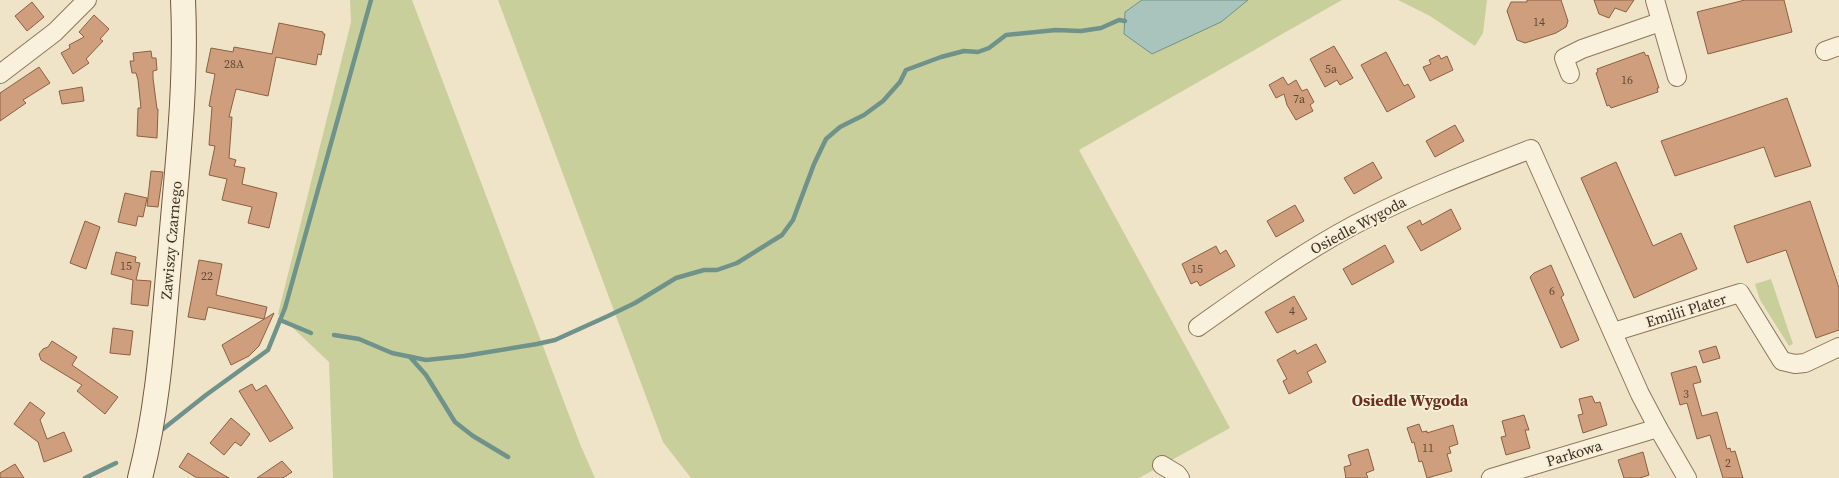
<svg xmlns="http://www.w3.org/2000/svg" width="1839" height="478" font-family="'Source Serif 4',serif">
  <rect width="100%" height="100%" fill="#f0e4c8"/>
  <g fill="#c9cf9b">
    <path d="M350 0H412L580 444 595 478H333L329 362 278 314 351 22Z"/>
    <path d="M498 0H1342L1079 150 1230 428 1139 478H691L663 442Z"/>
    <path d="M1398 0H1487L1483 33 1475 46 1430 16Z"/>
    <path d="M1771 279 1793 344 1789 346 1760 300 1755 284Z"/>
  </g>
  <path fill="#a9c4bc" stroke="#6f938a" d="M1142 0H1248L1221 22 1152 54 1124 34 1125 12Z"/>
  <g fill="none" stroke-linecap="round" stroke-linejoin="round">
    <g stroke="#6f938a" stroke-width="4.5">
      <path d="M280 320 311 333"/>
      <path d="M334 335 359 339 392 353 426 360 464 356 537 344 555 340 608 316 635 303 676 278 704 270H717L737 263 782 235 793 220 814 164 826 139 840 127 864 115 883 101 900 82 906 70 941 57 964 51 978 52 989 48 1006 35 1056 30 1081 31 1101 28 1119 20 1125 21"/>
      <path d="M410 357 426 375 455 422 473 436 508 457"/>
      <path d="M163 429 206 395 268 350 285 308 371 0"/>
      <path d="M85 478 116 463"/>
    </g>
  </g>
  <g fill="#cf9f7d" stroke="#8d5f41">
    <path d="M1527 0H1561L1568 21 1566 27 1556 33 1525 43 1517 40 1507 11 1511 2H1527Z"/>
    <path d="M1594 0H1634L1626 12 1615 8 1609 18 1599 14Z"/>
    <path d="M1745 0H1784L1792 32 1708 54 1697 12Z"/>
    <path d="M32 2 44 17 27 31 15 16Z"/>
    <path d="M94 15 109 29 100 39 103 41 86 59 89 63 73 74 61 53 70 48 69 45 84 37 79 32Z"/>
    <path d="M279 23 323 32V34H325L321 55 318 54 316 65 276 57 268 96 236 89 229 117H232L229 158 236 160 234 166 245 168 242 184 277 193 269 228 248 223 252 207 222 200 227 179 209 175 215 146 209 145 212 107 209 106 215 74 206 72 211 48 233 52 234 47 272 54Z"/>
    <path d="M1334 46 1353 78 1340 85 1337 80 1325 87 1310 59Z"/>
    <path d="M151 51 152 58H156L157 70 153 71V78L157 109H158L157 138 137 136 138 108H141L138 80 136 73H132L130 61H134L133 53Z"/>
    <path d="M1386 52 1404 86 1408 84 1415 97 1387 112 1361 65Z"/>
    <path d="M1644 52 1646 56 1648 55 1659 88H1657L1658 92 1611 108 1609 105 1607 106 1596 73 1598 72 1597 69Z"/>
    <path d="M1439 55 1441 59 1447 56 1453 70 1430 81 1423 67 1431 64 1429 60Z"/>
    <path d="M39 67 50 83 23 100 26 103 0 121V93Z"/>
    <path d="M1283 77 1288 85 1296 80 1302 91 1307 89 1314 102 1310 105 1313 111 1296 120 1287 105 1284 94 1276 98 1269 85Z"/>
    <path d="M82 87 84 101 62 104 59 91Z"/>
    <path d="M1787 98 1811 166 1775 177 1764 147 1675 176 1661 141Z"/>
    <path d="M1455 125 1464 141 1435 157 1426 141Z"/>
    <path d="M1373 162 1382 178 1354 194 1344 178Z"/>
    <path d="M1616 162 1653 246 1681 233 1697 269 1634 298 1581 178Z"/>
    <path d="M151 171 163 172 158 207 147 206Z"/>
    <path d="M125 193 147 198 143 217 138 216 136 226 118 222Z"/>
    <path d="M1810 201 1839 288V330L1816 338 1786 250 1747 263 1734 226Z"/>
    <path d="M1295 205 1304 221 1276 237 1267 221Z"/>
    <path d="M1451 209 1461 229 1421 251 1407 227 1420 220 1422 225Z"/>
    <path d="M85 221 100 227 86 269 70 263Z"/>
    <path d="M1385 245 1394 262 1352 285 1343 269Z"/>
    <path d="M1216 246 1220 254 1226 250 1235 266 1200 286 1197 281 1191 284 1182 264Z"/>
    <path d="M116 252 136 257 135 262 140 263 136 280 151 281 148 306 131 304 133 280 111 274Z"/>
    <path d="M199 260 222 264 216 295 267 307 264 319 208 307 205 320 188 317Z"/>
    <path d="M1551 265 1564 295 1561 297 1579 340 1561 348 1530 277 1534 273Z"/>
    <path d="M1294 296 1307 319 1277 333 1265 312Z"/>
    <path d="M274 313 259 346 249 356 231 365 222 345Z"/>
    <path d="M113 328 133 331 130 355 110 353Z"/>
    <path d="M52 341 77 357 72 365 118 397 105 414 77 391 82 385 41 360 39 354 43 349 48 347Z"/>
    <path d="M1316 344 1326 362 1307 372 1312 382 1289 394 1283 381 1287 379 1277 360 1295 350 1297 354Z"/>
    <path d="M1716 346 1720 358 1703 363 1699 351Z"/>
    <path d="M1696 366 1701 382 1693 384 1702 416 1717 412 1727 449 1730 448 1731 452 1735 451 1743 478H1723L1710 435 1697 439 1687 403 1680 405 1671 373Z"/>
    <path d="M252 384 256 391 266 385 293 428 270 442 239 391Z"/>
    <path d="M1592 396 1595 403 1600 402 1607 425 1583 433 1578 415 1583 414 1579 399Z"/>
    <path d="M30 402 45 413 40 420 47 439 64 432 72 451 44 462 38 442 14 424Z"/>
    <path d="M1524 415 1529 430H1525L1530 448 1506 455 1501 437 1506 436 1502 421Z"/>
    <path d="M231 418 250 434 241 446 235 442 224 455 210 443Z"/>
    <path d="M1419 424 1422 432 1427 431V433L1453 425 1458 444 1449 447 1451 453 1447 454 1452 471 1427 478 1422 461 1419 462 1414 442 1412 443 1407 428Z"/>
    <path d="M1368 449 1374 470 1366 473 1368 478H1346L1344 467 1351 465 1348 455Z"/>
    <path d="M1643 452 1649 475 1640 478H1624L1618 460Z"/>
    <path d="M188 453 215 470 229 478H197L179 467Z"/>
    <path d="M282 461 292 472 283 478H257Z"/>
    <path d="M15 464 24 478H0V473Z"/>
  </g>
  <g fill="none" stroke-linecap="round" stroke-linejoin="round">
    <defs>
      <g id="street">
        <path d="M1655 0 1677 77"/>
        <path d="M1825 51 1839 46"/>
        <path d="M0 74 55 32 87 0"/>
        <path d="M1570 74 1564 58 1582 49 1660 22"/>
        <path d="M1198 327C1249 291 1298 255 1354 225 1411 195 1471 172 1531 149L1640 394 1658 428 1687 478"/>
        <path d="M1614 334 1620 330 1740 293 1782 361 1795 364 1805 363 1839 347"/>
        <path d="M1162 465 1177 474 1180 478"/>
        <path d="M1491 478 1658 428"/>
      </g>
      <path id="secondary" d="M140 478C159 405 163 328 170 253 177 168 187 85 183 0"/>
    </defs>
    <use href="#street" stroke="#8d765c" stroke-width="20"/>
    <use href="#secondary" stroke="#6f573f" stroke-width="26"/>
    <use href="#street" stroke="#faf1dc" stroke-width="18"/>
    <use href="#secondary" stroke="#faf1dc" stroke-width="24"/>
  </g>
  <g text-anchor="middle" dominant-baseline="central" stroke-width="4" stroke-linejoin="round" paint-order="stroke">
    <g font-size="12" fill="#624a37">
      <text x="1539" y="22">14</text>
      <text x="234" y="64">28A</text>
      <text x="1331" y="69">5a</text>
      <text x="1627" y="80">16</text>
      <text x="1299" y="99">7a</text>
      <text x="126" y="266">15</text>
      <text x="1197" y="269">15</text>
      <text x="207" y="276">22</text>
      <text x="1552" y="291">6</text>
      <text x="1292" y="311">4</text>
      <text x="1686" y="394">3</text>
      <text x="1428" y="448">11</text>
      <text x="1728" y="463">2</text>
    </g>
    <g font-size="15" fill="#3d2e20" stroke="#f7eed8">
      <text transform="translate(1358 225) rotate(-28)">Osiedle Wygoda</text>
      <text transform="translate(171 240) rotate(-85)">Zawiszy Czarnego</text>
      <text transform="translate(1686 310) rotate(-17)">Emilii Plater</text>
      <text transform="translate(1574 453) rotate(-17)">Parkowa</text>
    </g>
    <g font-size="16" font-weight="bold" fill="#6b2e1e" stroke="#f7eed8">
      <text x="1410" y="400">Osiedle Wygoda</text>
    </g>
  </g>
</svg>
